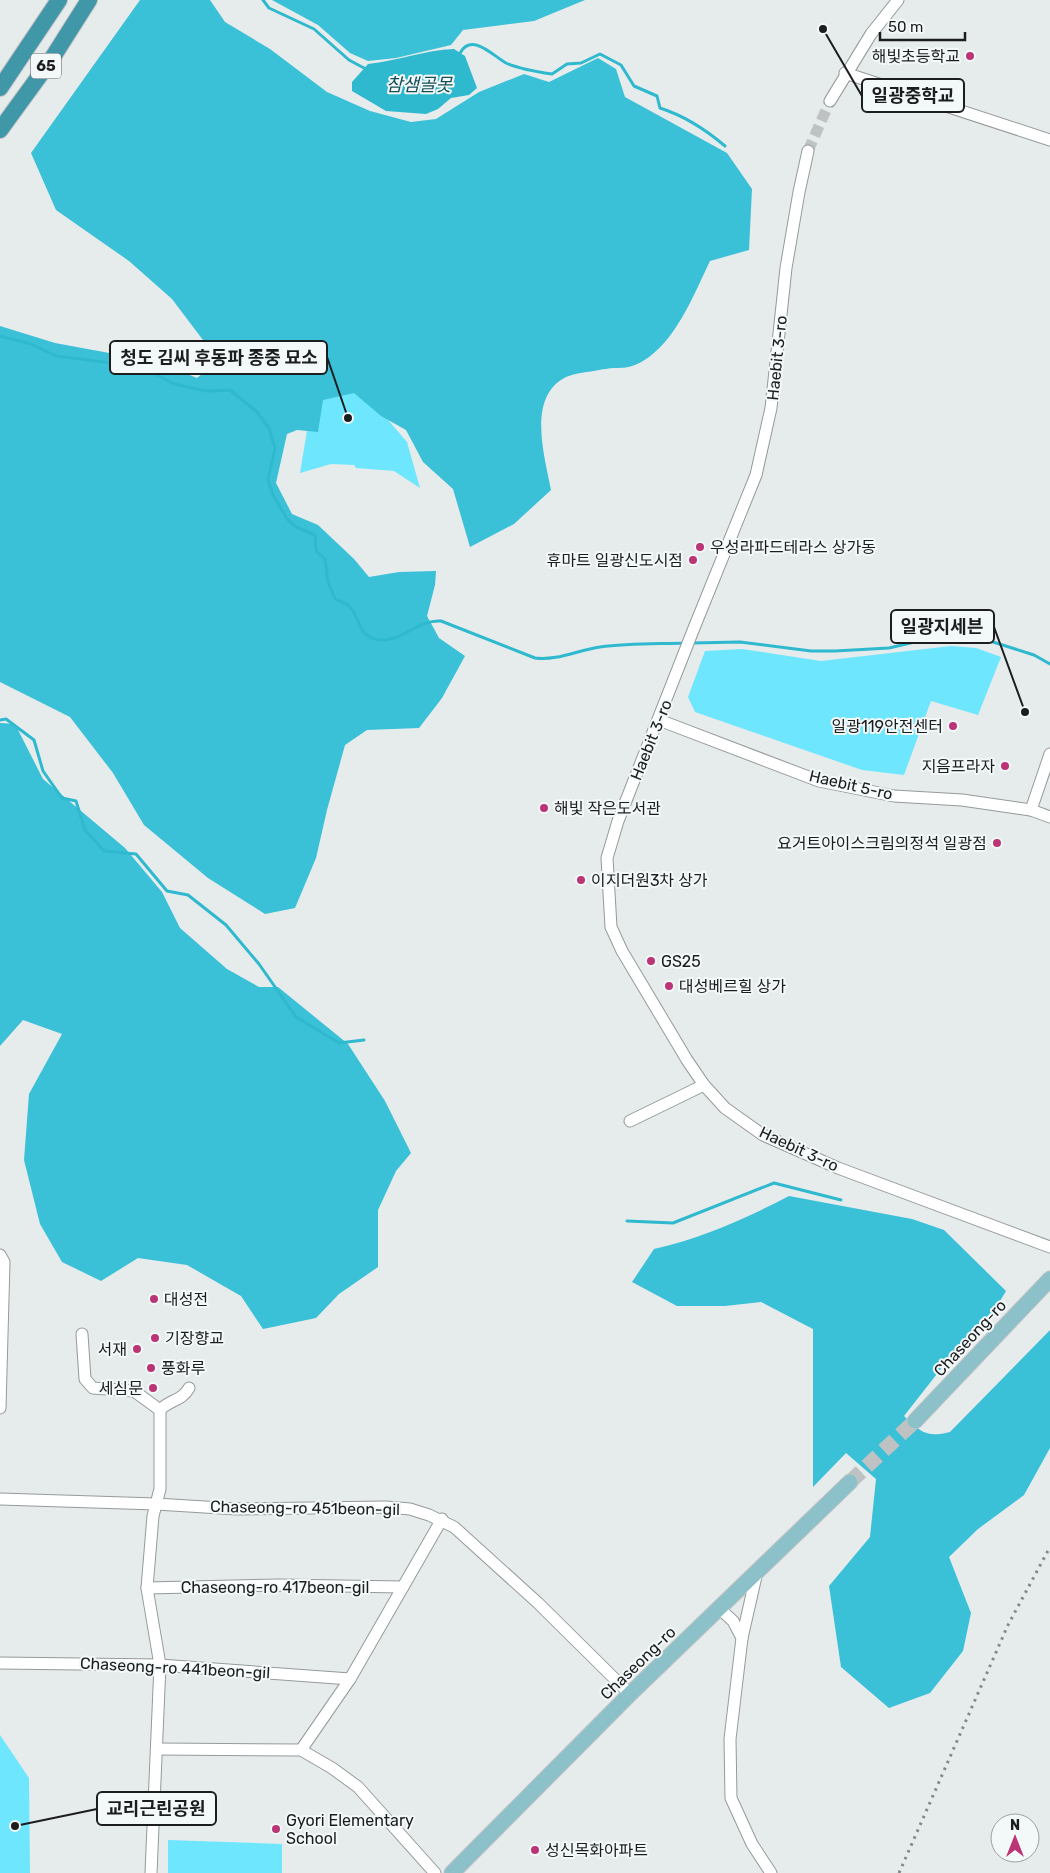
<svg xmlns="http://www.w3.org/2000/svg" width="1050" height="1873" font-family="Rubik,'Noto Sans KR',sans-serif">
  <rect width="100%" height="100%" fill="#e6ebec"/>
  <g fill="#6ee7fe">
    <path d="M358 385 407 442 420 488 394 471 356 468 354 465 331 464 300 473 313 394Z"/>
    <path d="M951 646 976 648 1001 657 978 715 931 701 904 775 862 770 695 712 688 697 705 651 742 649 821 661Z"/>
    <path d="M0 1735 29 1778 30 1873H0Z"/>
    <path d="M168 1840 282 1844V1873H168Z"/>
  </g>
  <g fill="#3ac0d7">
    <path d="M140 0H210L225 22 270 49 327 92 370 111 411 122 436 119 479 92 524 74 549 82 598 58 616 69 625 97 727 153 752 189 749 250 710 261C695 292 678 336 649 357 626 373 623 365 599 370 589 372 575 373 566 377 526 397 545 457 551 490L514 524 470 547 453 489 423 462 406 430 381 416 354 393 323 400 318 432 297 430 287 434 276 483 292 514 318 525 354 559 369 577 399 572 436 571 435 585 427 616 439 638 465 656 442 698 419 728 367 730 345 745 327 810 316 858 295 908 265 914 208 878 144 825 113 773 70 717 0 682V326L55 343 158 362 197 378 208 369 203 340 172 299 129 261 56 210 31 153Z"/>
    <path d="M272 0H585L534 21 463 30 451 45 396 58 368 61 350 53 318 25Z"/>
    <path d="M0 723 15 724 43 779 125 848 162 892 180 928 227 969 259 987H278L348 1044 385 1101 411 1153 396 1171 378 1210V1267L339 1294 316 1318 263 1329 241 1296 187 1265 138 1258 101 1281 62 1262 40 1224 24 1160 29 1094 62 1034 23 1020 0 1046Z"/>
    <path d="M789 1196 912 1219 944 1230 1006 1291 991 1316 958 1347 904 1416C920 1432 927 1438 950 1432L1050 1330V1448L1024 1495 978 1529 949 1557 971 1613 963 1651 930 1693 889 1708 841 1667 829 1586 870 1537 876 1479 846 1453 813 1487V1329L761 1302 725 1306H677L632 1282 654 1249C702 1238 745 1219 789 1196Z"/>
  </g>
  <path fill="#2fb9cf" d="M454 49 465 56 477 88 469 95 451 98 438 109 426 114 386 111 352 91V82L368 64C397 61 425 50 454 49Z"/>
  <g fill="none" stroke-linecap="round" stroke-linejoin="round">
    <g stroke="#2fb9cf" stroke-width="3">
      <path d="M263 0 269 8 314 29 349 60 364 68"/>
      <path d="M460 53C472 32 493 56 506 63 519 69 538 72 552 74L567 64 581 63 600 54 621 65 634 86 657 96 660 108C685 116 705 129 725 146"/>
      <path d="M0 336 31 344 56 356 128 365 151 372 174 384 206 391 230 390 257 412 269 428 275 448 268 480 273 495 287 519 296 527 315 535 316 551 325 559 328 582 335 599C339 601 346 603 349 606 360 616 357 634 375 639 400 645 417 619 441 621L535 658C557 661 578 650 600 647 628 643 657 644 686 643"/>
      <path d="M692 643 740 642 811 651H835L889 648 936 637 974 636 1034 655 1050 664"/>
      <path d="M0 720 6 719 34 740 43 771 62 798 76 801 85 830 104 851 136 854 167 891 188 895 226 925 259 964 296 1017 339 1043 364 1040"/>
      <path d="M627 1221 673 1223 774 1183 841 1200"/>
    </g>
    <path stroke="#bec2c3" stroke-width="11" stroke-dasharray="11 5.5" stroke-linecap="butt" d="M808 151 830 101"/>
    <path stroke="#bec2c3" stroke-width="15" stroke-dasharray="15 8" stroke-linecap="butt" d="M850 1482 915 1421"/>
    <defs>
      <g id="minor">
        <path d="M845 73 1050 140"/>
        <path d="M830 101 871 34 898 0"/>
        <path d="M808 151 799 192 786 268 771 408 756 475 694 628 618 821 607 858 611 927 622 951 687 1060 704 1085 725 1108 763 1135 838 1168 1050 1247"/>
        <path d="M659 720 819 781 894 796 962 800 1031 810 1050 817"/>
        <path d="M1031 810 1050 754"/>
        <path d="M630 1121 704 1085"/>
        <path d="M0 1255 4 1262 0 1408"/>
        <path d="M82 1334 85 1379 93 1388 134 1391 160 1410"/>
        <path d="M160 1410C169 1400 182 1401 189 1388"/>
        <path d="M0 1499 156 1504 237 1509 386 1507 410 1509 429 1515 454 1527 538 1603 630 1694"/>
        <path d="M147 1588 279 1585 403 1587"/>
        <path d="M720 1609 733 1621 742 1638 730 1739 731 1798 752 1844 771 1873"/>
        <path d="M742 1638 757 1572"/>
        <path d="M0 1663 160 1665 350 1679"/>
        <path d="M158 1749 301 1750 332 1768 358 1787 435 1873"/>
        <path d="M301 1750 350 1679 442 1519"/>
        <path d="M151 1873 160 1665 147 1588 153 1516 160 1489V1410"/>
      </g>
      <g id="major">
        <path d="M915 1421 1050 1279"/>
        <path d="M452 1873 630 1694 850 1482"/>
      </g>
      <g id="highway">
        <path d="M0 88 59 0"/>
        <path d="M0 130 51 60 89 0"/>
      </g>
    </defs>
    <use href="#minor" stroke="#959a9b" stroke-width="13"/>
    <use href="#major" stroke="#c4c4c4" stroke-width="17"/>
    <use href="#highway" stroke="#c4c4c4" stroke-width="18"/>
    <use href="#minor" stroke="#fff" stroke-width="11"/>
    <use href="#major" stroke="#8cc1ca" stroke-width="15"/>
    <use href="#highway" stroke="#4097a7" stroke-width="16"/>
    <path stroke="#858889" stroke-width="3" stroke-dasharray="2.5 5" stroke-linecap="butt" d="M899 1873 1008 1625 1050 1547"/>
  </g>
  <g fill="#ba3476" stroke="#f3f8f9" stroke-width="2">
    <circle cx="970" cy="56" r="5"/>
    <circle cx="700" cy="547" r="5"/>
    <circle cx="693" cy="560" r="5"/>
    <circle cx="953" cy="726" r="5"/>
    <circle cx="1005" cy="766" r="5"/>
    <circle cx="544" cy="808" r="5"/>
    <circle cx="997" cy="843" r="5"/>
    <circle cx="581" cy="880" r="5"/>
    <circle cx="651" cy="961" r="5"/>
    <circle cx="669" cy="986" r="5"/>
    <circle cx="154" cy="1299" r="5"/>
    <circle cx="155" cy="1338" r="5"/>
    <circle cx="137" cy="1349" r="5"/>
    <circle cx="151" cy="1368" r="5"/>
    <circle cx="153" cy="1388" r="5"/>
    <circle cx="276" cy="1829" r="5"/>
    <circle cx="535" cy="1850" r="5"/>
  </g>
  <g text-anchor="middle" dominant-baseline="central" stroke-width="4" stroke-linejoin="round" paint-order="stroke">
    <rect fill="#f3f8f9" stroke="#5c5f60" stroke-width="1" x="31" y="53.5" width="30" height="25" rx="4"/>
    <g font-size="15" font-weight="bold" fill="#1c1d1e">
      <text x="46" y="66">65</text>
    </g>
    <g font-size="16" fill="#1c1d1e" stroke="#f3f8f9" text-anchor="start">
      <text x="960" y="56" text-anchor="end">해빛초등학교</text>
      <text x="710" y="547">우성라파드테라스 상가동</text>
      <text x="683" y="560" text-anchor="end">휴마트 일광신도시점</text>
      <text x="943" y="726" text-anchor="end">일광119안전센터</text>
      <text x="995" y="766" text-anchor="end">지음프라자</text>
      <text x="554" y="808">해빛 작은도서관</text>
      <text x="987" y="843" text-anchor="end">요거트아이스크림의정석 일광점</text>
      <text x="591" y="880">이지더원3차 상가</text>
      <text x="661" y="961">GS25</text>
      <text x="679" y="986">대성베르힐 상가</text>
      <text x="164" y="1299">대성전</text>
      <text x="165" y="1338">기장향교</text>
      <text x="127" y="1349" text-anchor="end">서재</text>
      <text x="161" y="1368">풍화루</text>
      <text x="143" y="1388" text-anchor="end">세심문</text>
      <text x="286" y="1820">Gyori Elementary<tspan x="286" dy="18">School</tspan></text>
      <text x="545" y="1850">성신목화아파트</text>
    </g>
    <g font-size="16" fill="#1c1d1e" stroke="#f3f8f9">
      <text transform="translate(777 358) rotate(-84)">Haebit 3-ro</text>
      <text transform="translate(651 740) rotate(-68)">Haebit 3-ro</text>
      <text transform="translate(851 785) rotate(13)">Haebit 5-ro</text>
      <text transform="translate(799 1149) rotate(25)">Haebit 3-ro</text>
      <text transform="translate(970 1338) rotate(-47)">Chaseong-ro</text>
      <text transform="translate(305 1508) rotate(1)">Chaseong-ro 451beon-gil</text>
      <text x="275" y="1587">Chaseong-ro 417beon-gil</text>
      <text transform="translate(638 1663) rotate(-44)">Chaseong-ro</text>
      <text transform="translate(175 1668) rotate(3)">Chaseong-ro 441beon-gil</text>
    </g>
    <g font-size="18" font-style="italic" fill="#164e57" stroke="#f3f8f9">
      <text x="419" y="85">참샘골못</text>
    </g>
  </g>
  <path fill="none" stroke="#1c1d1e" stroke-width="2" d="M823 29L862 96M348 418L327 357M1025 712L994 627M15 1826L97 1809"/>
  <g fill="#1c1d1e" stroke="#f3f8f9" stroke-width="2">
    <circle cx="823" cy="29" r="5"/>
    <circle cx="348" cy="418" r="5"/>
    <circle cx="1025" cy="712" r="5"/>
    <circle cx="15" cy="1826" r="5"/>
  </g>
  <g fill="#f3f8f9" stroke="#1c1d1e" stroke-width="2">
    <rect x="862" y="79" width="102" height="33" rx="5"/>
    <rect x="110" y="341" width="217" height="33" rx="5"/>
    <rect x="891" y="610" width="103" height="33" rx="5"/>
    <rect x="97" y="1792" width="119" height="33" rx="5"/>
  </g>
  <g font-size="18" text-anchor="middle" font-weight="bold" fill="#1c1d1e">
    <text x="913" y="102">일광중학교</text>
    <text x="219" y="364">청도 김씨 후동파 종중 묘소</text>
    <text x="942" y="633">일광지세븐</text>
    <text x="156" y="1815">교리근린공원</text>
  </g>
  <g transform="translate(1015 1838)"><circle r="24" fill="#f3f8f9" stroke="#9da0a1"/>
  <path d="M0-4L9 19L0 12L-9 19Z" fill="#ba3476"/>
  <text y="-8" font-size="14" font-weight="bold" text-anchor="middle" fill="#1c1d1e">N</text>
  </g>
  <path d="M880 32v8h85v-8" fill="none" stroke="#1c1d1e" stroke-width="2.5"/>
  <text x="888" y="32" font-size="15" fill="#1c1d1e" stroke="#f3f8f9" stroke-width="4" paint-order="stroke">50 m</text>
</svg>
